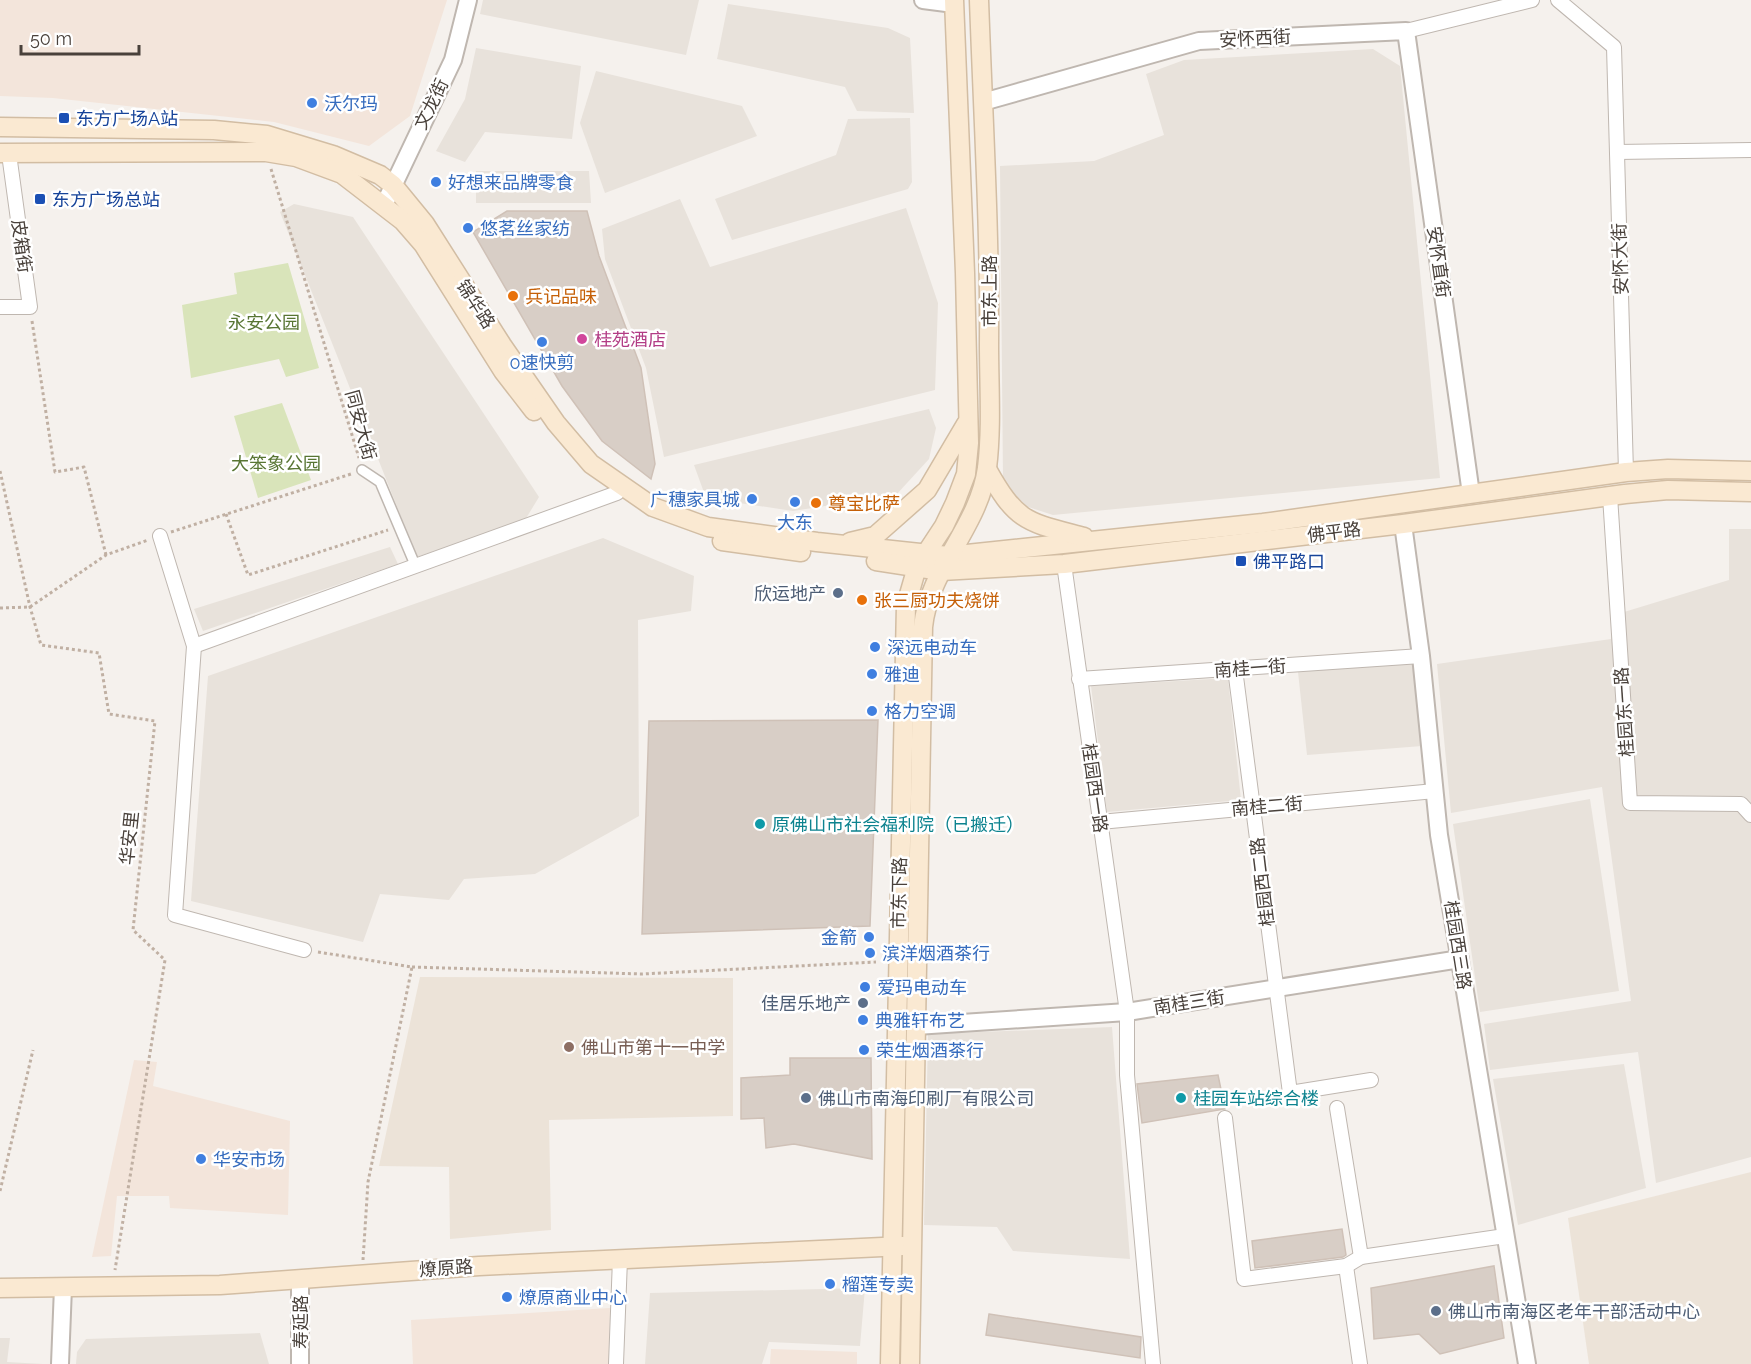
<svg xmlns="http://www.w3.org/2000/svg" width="1751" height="1364" font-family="Raleway,'Noto Sans SC',sans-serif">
  <rect width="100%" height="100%" fill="#f5f1ed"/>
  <g fill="#e8e2db">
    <path d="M483 0H699L686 55 480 14Z"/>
    <path d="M728 4 888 28 910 38 914 113 857 111 845 87 717 59Z"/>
    <path d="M476 48 581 66 572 139 485 132 465 162 436 151 465 99Z"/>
    <path d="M1373 49 1400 66 1440 478 1053 515 1019 504 1003 480 1000 166 1094 161 1164 135 1146 74 1184 60Z"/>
    <path d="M596 71 742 106 757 136 605 193 580 123Z"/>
    <path d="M910 118 912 182 908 189 732 240 715 199 836 155 848 119Z"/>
    <path d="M476 171H589L591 203H476Z"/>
    <path d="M680 199 710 267 906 208 938 303 935 390 664 457 646 368 605 259 602 229Z"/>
    <path d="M294 204 353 217 539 497 525 520 417 557 280 212Z"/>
    <path d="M929 409 936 428 929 459 896 495 793 511 706 498 694 465Z"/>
    <path d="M1729 529H1751V1157L1656 1183 1638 1052 1490 1070 1484 1024 1631 1001 1602 787 1451 813 1437 664 1611 639V616L1729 580Z"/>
    <path d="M603 538 694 576 691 611 638 620 639 816 535 874 464 879 449 900 380 894 363 942 191 901 208 676Z"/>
    <path d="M390 547 398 564 203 631 194 609Z"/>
    <path d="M1417 662 1422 746 1307 755 1298 672Z"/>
    <path d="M1228 678 1241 800 1107 812 1091 686Z"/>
    <path d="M1590 799 1619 991 1480 1012 1453 824Z"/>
    <path d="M1112 1027 1130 1259 1013 1251 997 1227 924 1225 928 1034Z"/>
    <path d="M1624 1064 1646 1188 1518 1225 1493 1079Z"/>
    <path d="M865 1288 860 1346 769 1342 762 1364H645L650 1293Z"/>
    <path d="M260 1333 269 1364H76L77 1352 86 1339Z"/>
    <path d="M0 1338H10L7 1362 43 1364H0Z"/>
  </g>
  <g fill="#f3e5db">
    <path d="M0 0H447L410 116 369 146 274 122 53 98 0 96Z"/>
    <path d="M134 1060 157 1062 153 1086 290 1121 288 1215 170 1208 169 1196H117L111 1256 92 1257Z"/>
    <path d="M610 1308 609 1364H413L411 1320Z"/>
    <path d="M771 1349 857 1352V1364H770Z"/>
  </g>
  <g fill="#ece3d8">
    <path d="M420 977 733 978V1116L549 1120 551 1230 450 1239 449 1167 379 1166Z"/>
    <path d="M1751 1172V1364H1589L1568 1218Z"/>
  </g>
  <g fill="#d9e4ba">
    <path d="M288 263 319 368 286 377 279 359 191 378 182 305 237 294 234 273Z"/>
    <path d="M282 403 311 480 258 498 234 416Z"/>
  </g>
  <g fill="#d8cec6" stroke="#cfc1b7" stroke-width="1.5">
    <path d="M507 211H587L599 256 641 368 655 464 651 479 602 441 562 386 473 232Z"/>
    <path d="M878 720 870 926 642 934 649 721Z"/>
    <path d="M790 1058H871L872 1159 794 1144 766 1148 764 1118 741 1119V1078L790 1075Z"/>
    <path d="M1218 1075 1225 1109 1142 1123 1137 1084Z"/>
    <path d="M1342 1229 1346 1255 1343 1257 1255 1268 1252 1241Z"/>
    <path d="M1494 1266 1504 1338 1440 1354 1419 1334 1374 1339 1371 1288Z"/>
    <path d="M989 1314 1141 1337 1140 1358 986 1335Z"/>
  </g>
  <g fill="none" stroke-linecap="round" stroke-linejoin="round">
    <defs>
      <path id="pedestrian" d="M362 470 380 482 416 567"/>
      <g id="minor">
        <path d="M1558 0 1614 47 1626 472"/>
        <path d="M1406 31 1532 0"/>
        <path d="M1617 152 1751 150"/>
        <path d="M0 307H30L9 154"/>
        <path d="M1610 496 1630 803 1741 804 1751 815"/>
        <path d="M160 536 194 646 175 915 304 950"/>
        <path d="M1064 564 1127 1012V1075L1153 1364"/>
        <path d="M194 646 617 493"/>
        <path d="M1235 669 1290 1093 1371 1080"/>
        <path d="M1079 679 1421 656"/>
        <path d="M1100 822 1435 791"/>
        <path d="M1337 1108 1361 1257"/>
        <path d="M1225 1118 1244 1279 1346 1266 1361 1257 1505 1236"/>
        <path d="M1346 1266 1360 1364"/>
        <path d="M616 1364 620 1259"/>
      </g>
      <g id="tertiary">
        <path d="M923 0 954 4"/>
        <path d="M983 102 1199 41 1406 31 1471 494"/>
        <path d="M384 205 453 60 468 0"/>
        <path d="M1403 524 1421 656 1439 835 1527 1364"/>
        <path d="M916 1026 1127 1012 1460 959"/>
        <path d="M300 1280V1364"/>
        <path d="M60 1364 63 1287"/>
      </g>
      <g id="secondary">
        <path d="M0 127 214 130 267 135 333 155 380 175 393 185 425 224 502 345 556 423 591 464 653 507 708 527 817 542 948 556 1263 523 1626 472 1668 469 1751 471"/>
        <path d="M0 153 266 152 296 157 342 174 403 221 423 244 503 371 534 411"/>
        <path d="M987 469C1017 523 1027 522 1084 537"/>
        <path d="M722 541 801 552"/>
        <path d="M850 542 875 536 927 490 966 424"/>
        <path d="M876 561 941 571 1064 564 1403 524 1625 494 1668 490 1751 492"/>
        <path d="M0 1288 220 1285 479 1266 903 1246"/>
        <path d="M890 1364 906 605 917 567 944 526 955 503 966 474 969 443 965 273 954 0"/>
        <path d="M910 1364 923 627C929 568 979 527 987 468 992 428 989 386 989 345 990 230 983 115 979 0"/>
      </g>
    </defs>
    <use href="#pedestrian" stroke="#bfb7b0" stroke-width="12"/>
    <use href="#minor" stroke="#bfb7b0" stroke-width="16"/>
    <use href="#tertiary" stroke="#bfb7b0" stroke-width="20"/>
    <use href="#secondary" stroke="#d2bda3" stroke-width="21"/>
    <g stroke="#c0b0a3" stroke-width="3" stroke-dasharray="3 3" stroke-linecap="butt">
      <path d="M271 169 359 458"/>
      <path d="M32 321 55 472 84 467 106 555"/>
      <path d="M0 471 30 607 41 645 99 653 109 714 155 721 133 930 165 960 115 1270"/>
      <path d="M226 514 248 575 388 530"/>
      <path d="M171 532 351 474"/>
      <path d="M0 608 30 607 106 555 148 540"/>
      <path d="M318 952 412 967 368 1182 363 1260"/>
      <path d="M412 967 642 974 876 962"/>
      <path d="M0 1191 33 1050"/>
    </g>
    <use href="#pedestrian" stroke="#fff" stroke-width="9"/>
    <use href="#minor" stroke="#fff" stroke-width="14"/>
    <use href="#tertiary" stroke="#fff" stroke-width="16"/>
    <use href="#secondary" stroke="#fae9d2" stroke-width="18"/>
  </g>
  <g fill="#3f7fe0" stroke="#fff" stroke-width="2">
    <circle cx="312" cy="103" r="6"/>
    <circle cx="436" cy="182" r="6"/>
    <circle cx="468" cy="228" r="6"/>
    <circle cx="542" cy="342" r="6"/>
    <circle cx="752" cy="499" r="6"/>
    <circle cx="795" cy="502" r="6"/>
    <circle cx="875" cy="647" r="6"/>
    <circle cx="872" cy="674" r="6"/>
    <circle cx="872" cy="711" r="6"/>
    <circle cx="869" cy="937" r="6"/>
    <circle cx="870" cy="953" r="6"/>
    <circle cx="865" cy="987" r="6"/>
    <circle cx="863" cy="1020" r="6"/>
    <circle cx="864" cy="1050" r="6"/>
    <circle cx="201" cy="1159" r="6"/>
    <circle cx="830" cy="1284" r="6"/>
    <circle cx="507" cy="1297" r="6"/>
  </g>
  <g fill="#1a4fb4" stroke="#fff" stroke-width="2">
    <rect x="58" y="112" width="12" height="12" rx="3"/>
    <rect x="34" y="193" width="12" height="12" rx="3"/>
    <rect x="1235" y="555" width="12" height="12" rx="3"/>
  </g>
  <g fill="#e8710a" stroke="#fff" stroke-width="2">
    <circle cx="513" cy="296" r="6"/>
    <circle cx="816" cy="503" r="6"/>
    <circle cx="862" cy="600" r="6"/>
  </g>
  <circle fill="#d1479c" stroke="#fff" stroke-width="2" cx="582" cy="339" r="6"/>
  <g fill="#5c6f8a" stroke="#fff" stroke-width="2">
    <circle cx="838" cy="593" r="6"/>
    <circle cx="863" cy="1003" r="6"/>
    <circle cx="806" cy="1098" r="6"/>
    <circle cx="1436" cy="1311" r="6"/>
  </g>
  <g fill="#0f9aa8" stroke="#fff" stroke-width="2">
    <circle cx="760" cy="824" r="6"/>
    <circle cx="1181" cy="1098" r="6"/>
  </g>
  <circle fill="#8d6e63" stroke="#fff" stroke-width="2" cx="569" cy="1047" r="6"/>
  <g text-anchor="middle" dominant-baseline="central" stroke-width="5" stroke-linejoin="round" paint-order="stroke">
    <g font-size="18" fill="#49413b" stroke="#fff">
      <text transform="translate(1255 38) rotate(-3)">安怀西街</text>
      <text transform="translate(431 104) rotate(-64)">文龙街</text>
      <text transform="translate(22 246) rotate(82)">皮箱街</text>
      <text transform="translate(1620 259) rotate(-92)">安怀大街</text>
      <text transform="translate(1439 262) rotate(82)">安怀直街</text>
      <text transform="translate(989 291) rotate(-90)">市东上路</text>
      <text transform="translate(476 304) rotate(57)">锦华路</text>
      <text transform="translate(361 425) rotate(75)">同安大街</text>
      <text transform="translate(1334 532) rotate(-7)">佛平路</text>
      <text transform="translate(1250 668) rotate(-4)">南桂一街</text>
      <text transform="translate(1624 712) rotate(-94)">桂园东一路</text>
      <text transform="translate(1095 788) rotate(82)">桂园西一路</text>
      <text transform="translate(1267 806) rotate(-5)">南桂二街</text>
      <text transform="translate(129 838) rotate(-84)">华安里</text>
      <text transform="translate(1262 882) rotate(-97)">桂园西二路</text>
      <text transform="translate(899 893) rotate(-89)">市东下路</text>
      <text transform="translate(1458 945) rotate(81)">桂园西三路</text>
      <text transform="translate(1189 1002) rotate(-9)">南桂三街</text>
      <text transform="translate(446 1268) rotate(-4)">燎原路</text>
      <text transform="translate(300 1322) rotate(-90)">寿延路</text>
    </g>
    <g font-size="18" fill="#366cbe" stroke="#fff" text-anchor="start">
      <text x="324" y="103">沃尔玛</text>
      <text x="448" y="182">好想来品牌零食</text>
      <text x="480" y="228">悠茗丝家纺</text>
      <text x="542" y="362" text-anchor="middle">0速快剪</text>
      <text x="740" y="499" text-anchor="end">广穗家具城</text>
      <text x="795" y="522" text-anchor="middle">大东</text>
      <text x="887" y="647">深远电动车</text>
      <text x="884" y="674">雅迪</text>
      <text x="884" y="711">格力空调</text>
      <text x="857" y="937" text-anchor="end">金箭</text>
      <text x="882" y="953">滨洋烟酒茶行</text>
      <text x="877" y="987">爱玛电动车</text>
      <text x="875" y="1020">典雅轩布艺</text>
      <text x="876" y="1050">荣生烟酒茶行</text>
      <text x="213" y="1159">华安市场</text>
      <text x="842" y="1284">榴莲专卖</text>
      <text x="519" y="1297">燎原商业中心</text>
    </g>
    <g font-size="18" fill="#164399" stroke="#fff" text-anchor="start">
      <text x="76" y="118">东方广场A站</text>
      <text x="52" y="199">东方广场总站</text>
      <text x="1253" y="561">佛平路口</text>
    </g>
    <g font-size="18" fill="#c56008" stroke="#fff" text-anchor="start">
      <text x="525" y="296">兵记品味</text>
      <text x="828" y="503">尊宝比萨</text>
      <text x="874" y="600">张三厨功夫烧饼</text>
    </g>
    <g font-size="18" fill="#587533" stroke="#fff">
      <text x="264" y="322">永安公园</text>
      <text x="276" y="463">大笨象公园</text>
    </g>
    <g font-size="18" fill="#b23c85" stroke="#fff" text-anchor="start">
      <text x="594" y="339">桂苑酒店</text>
    </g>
    <g font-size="18" fill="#4e5e75" stroke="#fff" text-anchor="end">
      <text x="826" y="593">欣运地产</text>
      <text x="851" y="1003">佳居乐地产</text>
      <text x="818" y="1098" text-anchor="start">佛山市南海印刷厂有限公司</text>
      <text x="1448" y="1311" text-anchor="start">佛山市南海区老年干部活动中心</text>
    </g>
    <g font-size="18" fill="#0d838f" stroke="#fff" text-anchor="start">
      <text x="772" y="824">原佛山市社会福利院（已搬迁）</text>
      <text x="1193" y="1098">桂园车站综合楼</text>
    </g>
    <g font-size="18" fill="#785e54" stroke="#fff" text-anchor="start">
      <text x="581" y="1047">佛山市第十一中学</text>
    </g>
  </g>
  <path d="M21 45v9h118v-9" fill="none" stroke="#49413b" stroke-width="3"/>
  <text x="30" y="45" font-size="18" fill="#49413b" stroke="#ffffff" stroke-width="4.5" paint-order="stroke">50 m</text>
</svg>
